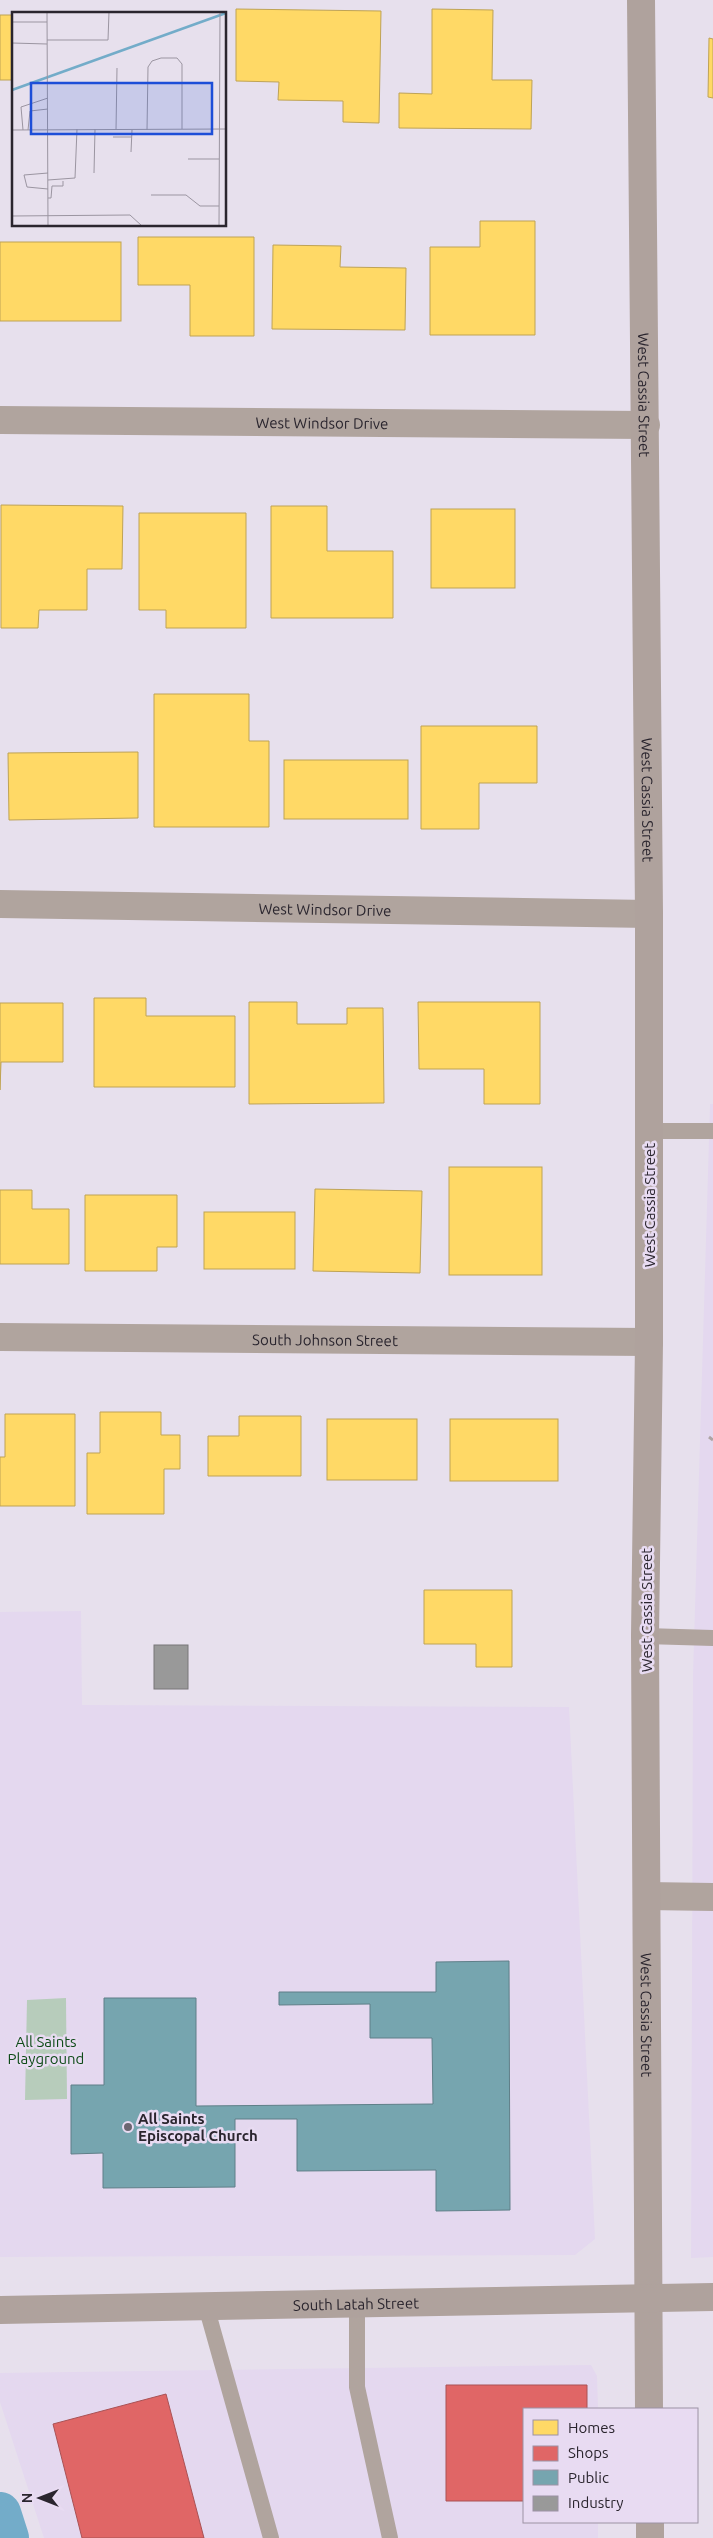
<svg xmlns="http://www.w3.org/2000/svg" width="713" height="2538" font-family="Ubuntu,sans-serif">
  <rect width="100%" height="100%" fill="#e7e0ed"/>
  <g fill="#e4d8ef">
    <path d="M710 1104H713V2257L691 2258 693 1674Z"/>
    <path d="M81 1611 82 1705 569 1707 595 2239 575 2255 0 2257V1612Z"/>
    <path d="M591 2365 597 2376 598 2409H524V2522H598V2538H44L0 2402V2373Z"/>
  </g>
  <path fill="#b7ccbb" d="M66 1998 67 2099 25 2100 27 2000Z"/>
  <g fill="#ffd966" stroke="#bfa355">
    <path d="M236 9 381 11 379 123 343 122V101L278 100 279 82 236 81Z"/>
    <path d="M432 9 493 10 492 80H532L531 129 399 128V93L432 94Z"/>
    <rect x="0" y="15" width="14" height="65"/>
    <path d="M709 38 713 39V98L708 97Z"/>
    <path d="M480 221H535V335H430V247H480Z"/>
    <path d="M138 237H254V336H190V285H138Z"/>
    <rect x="0" y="242" width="121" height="79"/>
    <path d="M273 245 341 246 340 267 406 268 405 330 272 329Z"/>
    <path d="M1 505 123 506 122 569H87V610H39L38 628H1Z"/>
    <path d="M271 506H327V551H393V618H271Z"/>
    <rect x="431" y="509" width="84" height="79"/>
    <path d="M139 513H246V628H166V610H139Z"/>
    <path d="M154 694H249V741H269V827H154Z"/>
    <path d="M421 726H537V783H479V829H421Z"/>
    <path d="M138 752V818L9 820 8 753Z"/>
    <rect x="284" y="760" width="124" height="59"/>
    <path d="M94 998H146V1016H235V1087H94Z"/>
    <path d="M249 1002H297V1024H347V1008H383L384 1103 249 1104Z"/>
    <path d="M418 1002H540V1104H484V1069H419Z"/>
    <path d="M0 1003H63V1062H1L0 1090Z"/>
    <rect x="449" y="1167" width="93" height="108"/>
    <path d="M315 1189 422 1191 420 1273 313 1271Z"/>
    <path d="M0 1190H32V1209H69V1264H0Z"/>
    <path d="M85 1195H177V1247H157V1271H85Z"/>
    <rect x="204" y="1212" width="91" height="57"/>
    <path d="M100 1412H161V1435H180V1469H164V1514H87V1453H100Z"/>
    <path d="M5 1414H75V1506H0V1457H5Z"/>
    <path d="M239 1416H301V1476H208V1436H239Z"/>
    <rect x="327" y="1419" width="90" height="61"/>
    <rect x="450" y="1419" width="108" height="62"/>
    <path d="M424 1590H512V1667H476V1644H424Z"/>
  </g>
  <g fill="#e06666" stroke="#a95255">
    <path d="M446 2385H587V2409H524V2501H446Z"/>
    <path d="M166 2394 204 2538H82L53 2424Z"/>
  </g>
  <path fill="#76a5af" stroke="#5f7f88" d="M509 1961 510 2210 436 2211V2170L297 2171V2119H235V2187L103 2188V2153L71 2154V2085H104V1998H196V2106L433 2104 432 2038H370V2004L279 2005V1992H436V1962Z"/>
  <rect fill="#999" stroke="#787679" x="154" y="1645" width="34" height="44"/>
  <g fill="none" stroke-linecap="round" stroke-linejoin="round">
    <path stroke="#73acc9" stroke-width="42" d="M0 2513 8 2538"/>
    <path stroke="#aea4a4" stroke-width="3" stroke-dasharray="5 2.5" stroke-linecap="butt" d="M709 1437 713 1440"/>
    <g stroke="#b0a49e" stroke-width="16">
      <path d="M650 1131H713"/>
      <path d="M645 1636 713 1638"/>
      <path d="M357 2303V2387L390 2538"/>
      <path d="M206 2306 271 2538"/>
    </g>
    <g stroke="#b0a49e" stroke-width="28">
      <path id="s1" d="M0 420 646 425"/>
      <path id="s2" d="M0 904 649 914"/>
      <path id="s3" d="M0 1337 649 1342"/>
      <path d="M647 1896 713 1897"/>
    </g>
    <g stroke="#afa29d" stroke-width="28">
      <path id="s4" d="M641 0 649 914V1342L645 1636 649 2409"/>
      <path id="s5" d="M0 2310 713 2297"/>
      <path d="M650 2522V2538"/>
    </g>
  </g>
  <circle fill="#6c6671" stroke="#e8dbf2" stroke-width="2" cx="128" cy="2127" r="5"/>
  <g text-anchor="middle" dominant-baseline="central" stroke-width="5" stroke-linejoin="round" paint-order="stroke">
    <g font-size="15" fill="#2a252e" stroke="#e8dbf2">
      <text stroke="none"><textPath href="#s4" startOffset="395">West Cassia Street</textPath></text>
      <text stroke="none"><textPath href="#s1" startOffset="322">West Windsor Drive</textPath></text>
      <text stroke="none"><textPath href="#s4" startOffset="800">West Cassia Street</textPath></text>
      <text stroke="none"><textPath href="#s2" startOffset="325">West Windsor Drive</textPath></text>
      <text transform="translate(649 1205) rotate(-90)">West Cassia Street</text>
      <text stroke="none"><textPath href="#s3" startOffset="325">South Johnson Street</textPath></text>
      <text transform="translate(646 1610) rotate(-90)">West Cassia Street</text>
      <text stroke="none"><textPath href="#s4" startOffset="2015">West Cassia Street</textPath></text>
      <text stroke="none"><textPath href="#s5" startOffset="356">South Latah Street</textPath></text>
    </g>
    <g font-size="15" fill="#0e4b18" stroke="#e8dbf2">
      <text x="46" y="2041">All Saints<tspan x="46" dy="17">Playground</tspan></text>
    </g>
    <g font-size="15" font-weight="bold" fill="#2a252e" stroke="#e8dbf2" text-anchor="start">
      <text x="138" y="2118">All Saints<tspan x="138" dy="17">Episcopal Church</tspan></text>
    </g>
  </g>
  <g transform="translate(12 12)">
    <rect width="214" height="214" fill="#e7e0ed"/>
    <path fill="none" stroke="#73acc9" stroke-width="2.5" d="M0 78 214 1"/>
    <path fill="none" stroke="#9b95a1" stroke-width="1" d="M35 0 36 214M0 10H35M35 28H96L97 0M0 31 35 32M0 118 214 117M11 118 9 95 36 86M16 118 18 99 36 97M104 118 105 56M135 118 136 55 140 49 149 46H165L170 52V117M101 125H120M119 140 120 118M176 147H207M82 161 83 117M36 168 63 166 65 117M36 177 15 175 12 163 36 161M139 183H174L188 194H207M36 186H39L40 174H51V169M0 204 118 203 130 214M207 214 208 0"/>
    <path fill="#1d4ed8" fill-opacity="0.15" stroke="#1d4ed8" stroke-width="2.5" d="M19 71H200V122H19Z"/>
    <rect width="214" height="214" fill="none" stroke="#2a252e" stroke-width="2.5"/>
  </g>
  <rect x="523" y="2408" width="175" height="115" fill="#e8dbf2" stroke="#9c92a4"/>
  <rect x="533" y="2420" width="25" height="15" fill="#ffd966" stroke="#9c92a4"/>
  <text x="568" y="2433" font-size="15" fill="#2a252e">Homes</text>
  <rect x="533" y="2446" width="25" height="15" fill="#e06666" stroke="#9c92a4"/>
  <text x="568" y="2458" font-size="15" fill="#2a252e">Shops</text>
  <rect x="533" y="2470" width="25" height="15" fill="#76a5af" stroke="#9c92a4"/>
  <text x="568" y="2483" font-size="15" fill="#2a252e">Public</text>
  <rect x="533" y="2496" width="25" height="15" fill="#999999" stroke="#9c92a4"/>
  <text x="568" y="2508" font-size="15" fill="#2a252e">Industry</text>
  <g transform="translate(40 2498) rotate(270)" stroke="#e8dbf2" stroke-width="4" paint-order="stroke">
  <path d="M0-4L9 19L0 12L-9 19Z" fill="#2a252e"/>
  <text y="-8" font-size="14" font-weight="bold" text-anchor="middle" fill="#2a252e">N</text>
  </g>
</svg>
